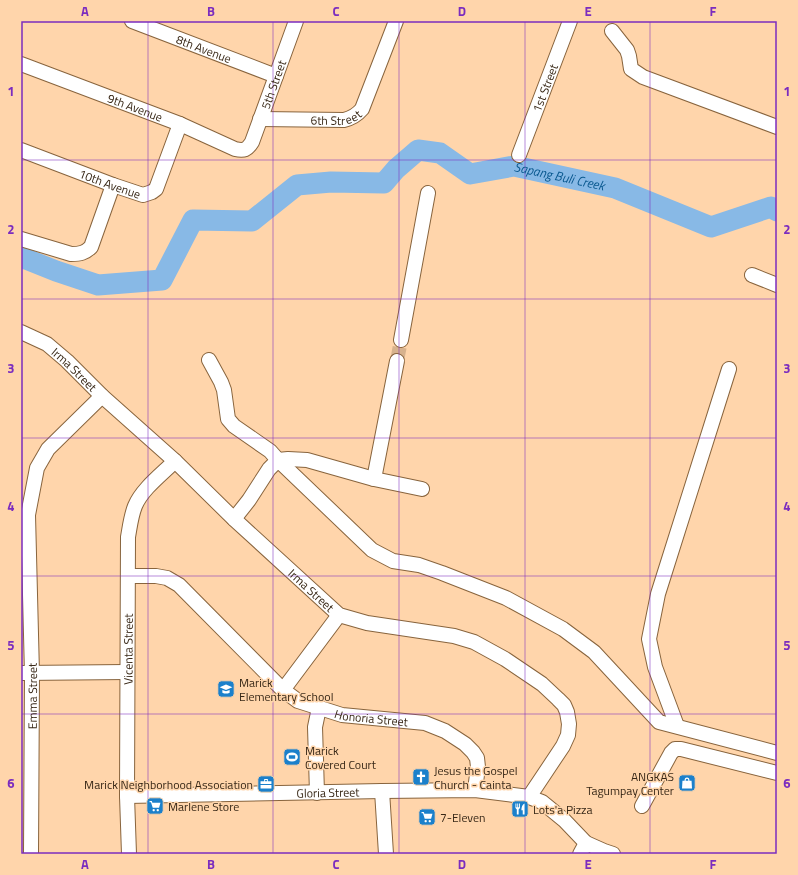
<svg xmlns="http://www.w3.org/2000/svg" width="798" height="875" font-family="'Titillium Web',sans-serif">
  <rect width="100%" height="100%" fill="#ffd5ab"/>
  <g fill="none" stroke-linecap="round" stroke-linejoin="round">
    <path stroke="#88b9e6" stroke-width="21" id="s1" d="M21 257 56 271 98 285 162 280 193 220 252 221 297 185 331 182 384 183 396 169 418 150 440 153 470 174 514 166 615 188 711 227 771 207 777 211"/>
    <path stroke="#d7b28d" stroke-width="14" stroke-dasharray="14 7" stroke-linecap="butt" d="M397 361 401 340"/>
    <defs>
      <g id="minor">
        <path id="s2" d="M132 21 276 76"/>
        <path d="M612 31 627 50 629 56 631 69 643 77 777 127"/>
        <path id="s3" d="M21 64 180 124 235 149C244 151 247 150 252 142L296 21"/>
        <path id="s4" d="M260 119 344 120C352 118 357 115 362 109L396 21"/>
        <path id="s5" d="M21 150 113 185 143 195 152 192 156 189 180 124"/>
        <path id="s6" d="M519 155 570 21"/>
        <path d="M21 239 71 254C80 254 85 253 91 247L113 185"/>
        <path d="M752 275 777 285"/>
        <path id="s7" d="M21 332 47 344 67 361 102 396 175 461 234 519 339 615 367 623 454 636 474 642 505 659 542 684 558 699 564 705 567 712 569 724 568 735 563 746 529 797"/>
        <path d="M401 340 428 193"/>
        <path d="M209 360 221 382 224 390 228 419 234 426 270 451 278 460 288 459 307 460 374 479 422 489"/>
        <path d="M374 479 397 361"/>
        <path d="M234 519 249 500 269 469 278 460 372 550 393 561 419 565 442 573 506 598 563 629 594 652 659 722 777 753"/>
        <path id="s8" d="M128 576H156L167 578 179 585 283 690 298 701 342 715 425 723 445 731 465 744 473 752 477 758 478 767 475 790"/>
        <path d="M21 673 127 672"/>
        <path d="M283 690 339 615"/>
        <path d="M677 726 655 667 649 639 658 594 729 369"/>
        <path d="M382 791 386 854"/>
        <path d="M317 793 315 727 319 708"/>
        <path id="s9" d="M127 796 382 791 475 790 529 797 542 802 564 820 586 843 604 851 613 854"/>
        <path d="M642 806 671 753 675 749H681L777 773"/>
        <path id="s10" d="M31 854 32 674 28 515 37 468 48 449 102 396"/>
        <path id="s11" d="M129 854 127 796 128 537C130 526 131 516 135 506 142 489 162 474 175 461"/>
        <path d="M580 854 586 843"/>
      </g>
    </defs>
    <use href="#minor" stroke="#88643d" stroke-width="16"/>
    <use href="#minor" stroke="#fff" stroke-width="14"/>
  </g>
  <path fill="none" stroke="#7b2cbf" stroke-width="1" stroke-opacity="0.55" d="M148 21V854M273 21V854M399 21V854M525 21V854M650 21V854M21 160H777M21 299H777M21 438H777M21 576H777M21 714H777"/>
  <defs>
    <symbol id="school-square" viewBox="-11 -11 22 22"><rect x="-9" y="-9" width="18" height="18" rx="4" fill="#1b80cb" stroke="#ffd5ab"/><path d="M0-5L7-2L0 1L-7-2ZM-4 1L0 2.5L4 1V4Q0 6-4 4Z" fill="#fff"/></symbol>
    <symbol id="stadium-square" viewBox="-11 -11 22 22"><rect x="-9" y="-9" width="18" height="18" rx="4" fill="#1b80cb" stroke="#ffd5ab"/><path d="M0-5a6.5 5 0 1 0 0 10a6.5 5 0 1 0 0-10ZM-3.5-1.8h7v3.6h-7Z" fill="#fff"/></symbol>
    <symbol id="church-square" viewBox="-11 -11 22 22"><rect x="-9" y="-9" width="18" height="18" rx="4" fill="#1b80cb" stroke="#ffd5ab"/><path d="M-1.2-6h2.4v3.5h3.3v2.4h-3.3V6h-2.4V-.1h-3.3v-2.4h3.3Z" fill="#fff"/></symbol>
    <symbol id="shop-square" viewBox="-11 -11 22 22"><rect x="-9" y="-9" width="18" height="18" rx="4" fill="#1b80cb" stroke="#ffd5ab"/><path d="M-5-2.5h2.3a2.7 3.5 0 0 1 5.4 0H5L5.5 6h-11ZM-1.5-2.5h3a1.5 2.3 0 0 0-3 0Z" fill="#fff"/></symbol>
    <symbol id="office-square" viewBox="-11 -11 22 22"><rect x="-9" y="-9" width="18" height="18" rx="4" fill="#1b80cb" stroke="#ffd5ab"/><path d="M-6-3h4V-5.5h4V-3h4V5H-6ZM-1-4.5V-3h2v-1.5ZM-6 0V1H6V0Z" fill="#fff"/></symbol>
    <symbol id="supermarket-square" viewBox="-11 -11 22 22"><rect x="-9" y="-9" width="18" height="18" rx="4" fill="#1b80cb" stroke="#ffd5ab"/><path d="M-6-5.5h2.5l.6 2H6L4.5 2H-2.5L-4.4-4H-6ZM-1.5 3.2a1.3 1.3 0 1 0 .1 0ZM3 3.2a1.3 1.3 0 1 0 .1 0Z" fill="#fff"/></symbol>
    <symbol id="restaurant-square" viewBox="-11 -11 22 22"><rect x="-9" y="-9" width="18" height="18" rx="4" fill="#1b80cb" stroke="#ffd5ab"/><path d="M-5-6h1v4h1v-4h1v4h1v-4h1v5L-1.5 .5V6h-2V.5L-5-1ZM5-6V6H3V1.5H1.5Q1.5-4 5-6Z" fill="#fff"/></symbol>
  </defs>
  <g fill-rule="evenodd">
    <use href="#school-square" x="216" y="679" width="20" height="20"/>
    <use href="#stadium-square" x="282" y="747" width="20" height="20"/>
    <use href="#church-square" x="411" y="767" width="20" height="20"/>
    <use href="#shop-square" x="677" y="773" width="20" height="20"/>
    <use href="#office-square" x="256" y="774" width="20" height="20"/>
    <use href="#supermarket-square" x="145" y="796" width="20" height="20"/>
    <use href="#restaurant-square" x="510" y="799" width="20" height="20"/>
    <use href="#supermarket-square" x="417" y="807" width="20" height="20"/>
  </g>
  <g text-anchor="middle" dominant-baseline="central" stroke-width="3" stroke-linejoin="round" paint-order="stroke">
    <g font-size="12" fill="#382817" stroke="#ffd5ab">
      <text stroke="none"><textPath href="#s2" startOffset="77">8th Avenue</textPath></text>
      <text stroke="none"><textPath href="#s3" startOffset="312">5th Street</textPath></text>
      <text stroke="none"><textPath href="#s6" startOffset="72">1st Street</textPath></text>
      <text stroke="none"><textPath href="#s3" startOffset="122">9th Avenue</textPath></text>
      <text stroke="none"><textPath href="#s4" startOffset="76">6th Street</textPath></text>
      <text stroke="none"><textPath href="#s5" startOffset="95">10th Avenue</textPath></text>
      <text stroke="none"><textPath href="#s7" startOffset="66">Irma Street</textPath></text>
      <text stroke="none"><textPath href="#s7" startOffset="390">Irma Street</textPath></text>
      <text stroke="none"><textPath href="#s11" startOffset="205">Vicenta Street</textPath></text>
      <text stroke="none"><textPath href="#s10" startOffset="158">Emma Street</textPath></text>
      <text stroke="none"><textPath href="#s8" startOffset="295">Honoria Street</textPath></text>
      <text stroke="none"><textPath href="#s9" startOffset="201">Gloria Street</textPath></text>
    </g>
    <g font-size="12" fill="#382817" stroke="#ffd5ab" text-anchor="start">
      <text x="239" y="682">Marick<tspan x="239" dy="14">Elementary School</tspan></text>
      <text x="305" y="750">Marick<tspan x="305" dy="14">Covered Court</tspan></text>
      <text x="434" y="770">Jesus the Gospel<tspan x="434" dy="14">Church - Cainta</tspan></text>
      <text x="674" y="776" text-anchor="end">ANGKAS<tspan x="674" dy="14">Tagumpay Center</tspan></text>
      <text x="253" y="784" text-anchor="end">Marick Neighborhood Association</text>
      <text x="168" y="806">Marlene Store</text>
      <text x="533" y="809">Lots'a Pizza</text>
      <text x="440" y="817">7-Eleven</text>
    </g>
    <g font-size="13" font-style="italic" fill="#09588f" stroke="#ffd5ab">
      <text stroke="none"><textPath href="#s1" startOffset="615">Sapang Buli Creek</textPath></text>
    </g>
  </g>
  <rect width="798" height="875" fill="none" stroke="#ffd5ab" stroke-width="44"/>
  <rect x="22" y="22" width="754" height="831" fill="none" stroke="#7b2cbf" stroke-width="1.5"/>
  <g font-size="13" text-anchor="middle" font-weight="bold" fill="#7b2cbf">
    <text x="85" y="16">A</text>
    <text x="211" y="16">B</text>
    <text x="336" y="16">C</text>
    <text x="462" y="16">D</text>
    <text x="588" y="16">E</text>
    <text x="713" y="16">F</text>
    <text x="11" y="96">1</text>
    <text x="787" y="96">1</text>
    <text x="11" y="234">2</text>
    <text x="787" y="234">2</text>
    <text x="11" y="373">3</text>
    <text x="787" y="373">3</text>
    <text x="11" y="511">4</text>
    <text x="787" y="511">4</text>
    <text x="11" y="650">5</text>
    <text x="787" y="650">5</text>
    <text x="11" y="788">6</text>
    <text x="787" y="788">6</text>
    <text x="85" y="869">A</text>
    <text x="211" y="869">B</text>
    <text x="336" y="869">C</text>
    <text x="462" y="869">D</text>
    <text x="588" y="869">E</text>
    <text x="713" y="869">F</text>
  </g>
</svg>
